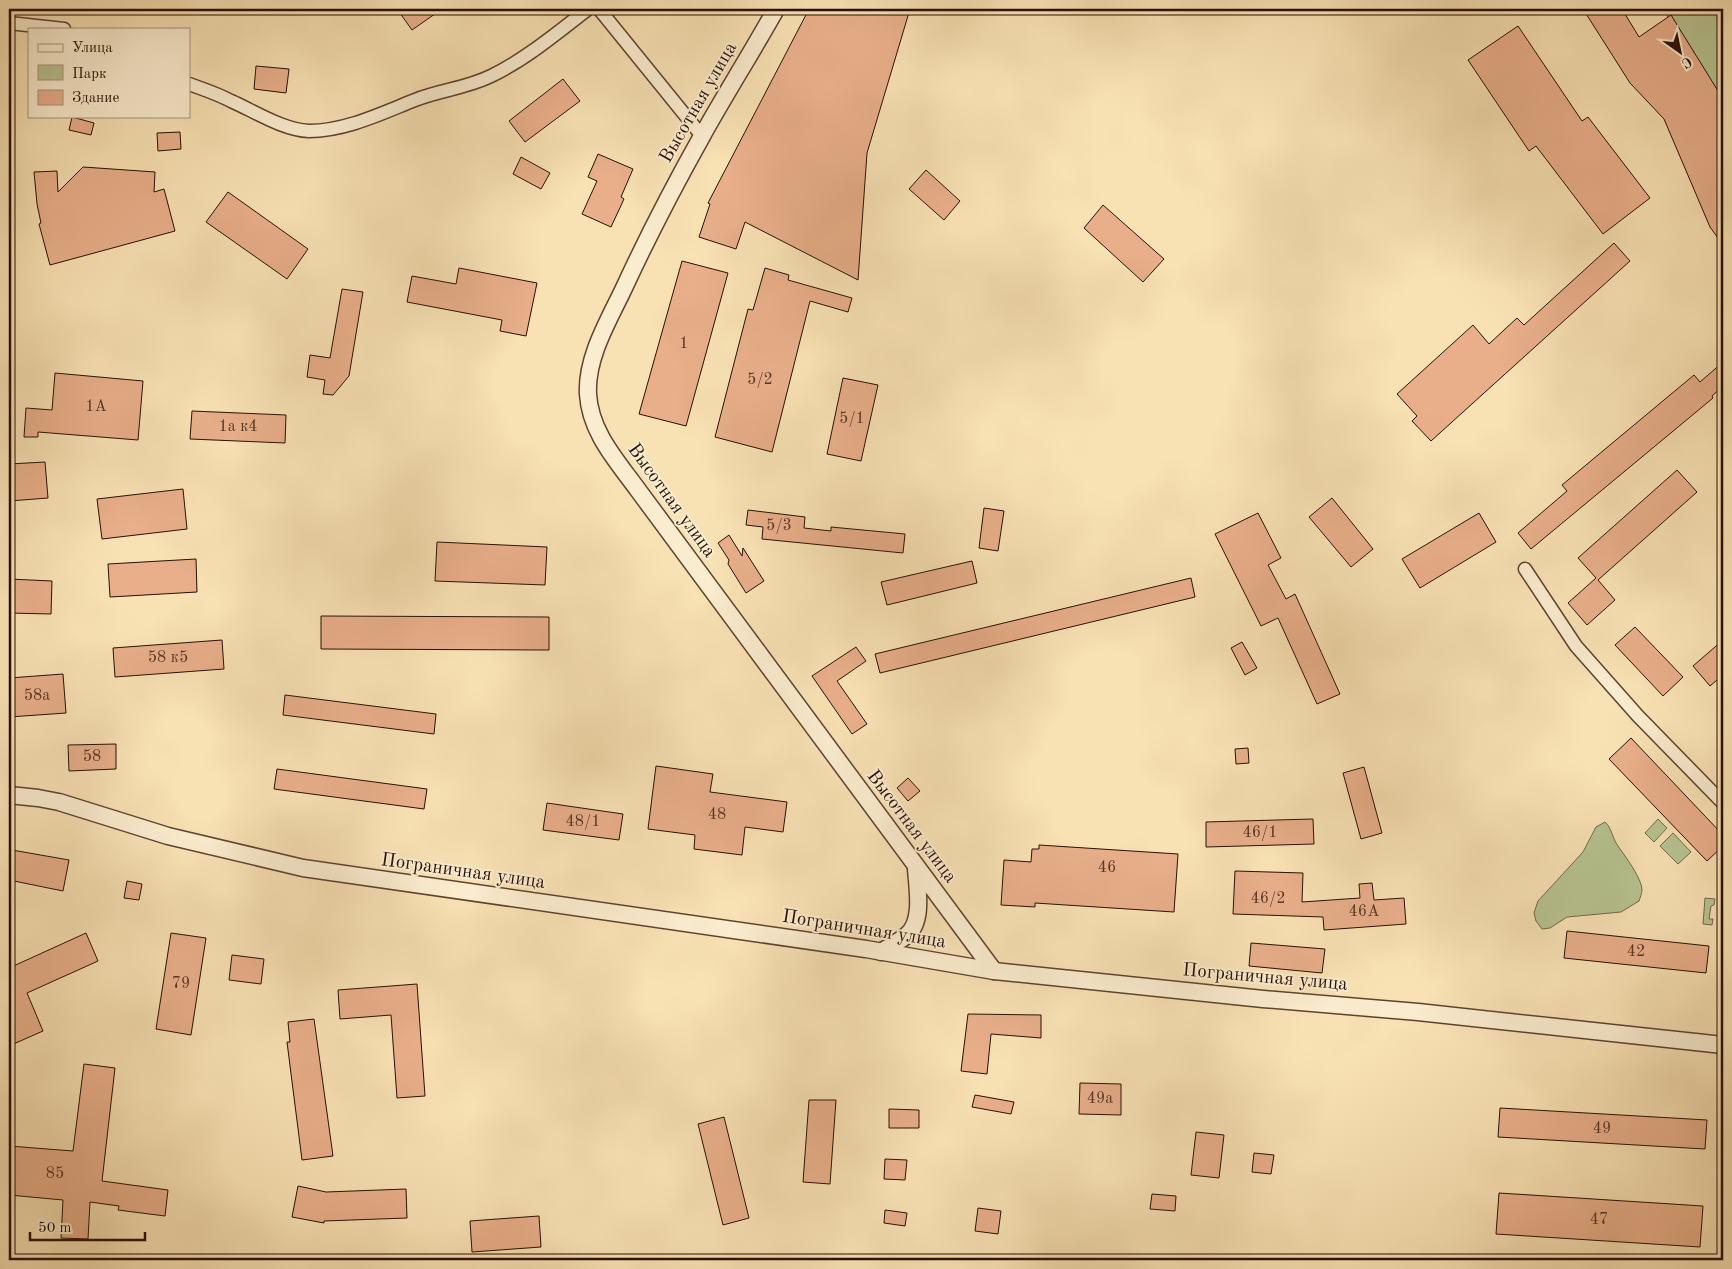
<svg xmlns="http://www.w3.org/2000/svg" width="1732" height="1269" font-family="'Old Standard TT',serif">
  <rect width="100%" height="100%" fill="#f8e1b3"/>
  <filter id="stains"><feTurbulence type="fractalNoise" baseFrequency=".004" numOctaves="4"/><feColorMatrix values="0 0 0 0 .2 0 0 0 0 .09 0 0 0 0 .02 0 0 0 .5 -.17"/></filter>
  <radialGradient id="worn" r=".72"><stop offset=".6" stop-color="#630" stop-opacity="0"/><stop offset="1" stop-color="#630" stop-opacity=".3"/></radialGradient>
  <g fill="#b7c491" stroke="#706a4a">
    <path d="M1663 9H1723V108Z"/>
    <path d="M1658 819 1667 828 1654 842 1645 833Z"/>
    <path d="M1605 822C1612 828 1612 838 1618 846 1624 855 1642 878 1642 890 1642 893 1640 898 1639 901L1621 912 1567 917 1550 928 1542 929 1536 921 1534 913 1538 901 1583 852 1596 827Z"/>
    <path d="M1673 833 1691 852 1678 864 1660 846Z"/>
    <path d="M1705 898 1715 899 1714 905 1711 906 1709 919H1713L1712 925 1703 924Z"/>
  </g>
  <g fill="#e8af8a" stroke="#280f03">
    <path d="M397 9H442L412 30Z"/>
    <path d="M809 9H910L867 153 858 280 745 222 736 249 699 237 710 204 708 203Z"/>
    <path d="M1583 9H1622L1639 37 1671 15 1723 99V245L1710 227 1664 119 1630 83Z"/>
    <path d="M1518 26 1582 121 1588 117 1650 198 1603 234 1536 146 1529 151 1468 60Z"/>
    <path d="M256 66 289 69 286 93 254 89Z"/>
    <path d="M563 79 580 101 525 142 509 121Z"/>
    <path d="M72 117 94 123 91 135 69 130Z"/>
    <path d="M180 132 181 149 158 151 157 133Z"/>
    <path d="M598 154 633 169 621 197 624 199 611 227 582 214 597 181 588 177Z"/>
    <path d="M521 157 550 173 541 189 513 174Z"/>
    <path d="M83 167 155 172 154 192 164 189 175 231 50 265 39 224 41 223 37 204 34 172 57 171 58 192Z"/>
    <path d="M926 170 960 201 944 220 909 189Z"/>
    <path d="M228 192 308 249 287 279 206 222Z"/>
    <path d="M1103 205 1164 259 1143 282 1084 228Z"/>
    <path d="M1614 243 1630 261 1431 441 1412 421 1417 416 1397 394 1473 325 1489 344 1517 318 1524 325Z"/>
    <path d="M682 261 728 273 686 426 639 414Z"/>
    <path d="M459 268 537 283 526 336 500 331 502 320 407 302 412 276 456 284Z"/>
    <path d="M765 268 789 275 788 280 852 298 848 312 810 301 772 452 715 437 748 309 753 310Z"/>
    <path d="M342 289 363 292 349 376 333 395 323 394 325 380 307 377 310 355 330 358Z"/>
    <path d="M1723 362V386L1712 396 1713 398 1531 549 1518 533 1567 491 1562 485 1694 375 1700 382Z"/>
    <path d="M55 373 143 381 138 440 38 432V437H24L26 408 52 410Z"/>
    <path d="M843 378 878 385 861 461 827 454Z"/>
    <path d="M192 411 286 415 285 443 190 439Z"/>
    <path d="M45 462 48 498 9 501V464Z"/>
    <path d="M1677 470 1697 492 1598 580 1615 600 1587 625 1568 603 1596 578 1578 558Z"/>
    <path d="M183 489 187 529 102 539 97 499Z"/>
    <path d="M1332 498 1373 549 1351 567 1309 517Z"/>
    <path d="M984 508 1004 511 998 551 979 548Z"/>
    <path d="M748 510 805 517 804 528 831 531V527L905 534 903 553 762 539 763 527 746 525Z"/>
    <path d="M1258 513 1281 558 1268 565 1286 599 1295 594 1340 694 1317 704 1278 618 1261 626 1215 534Z"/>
    <path d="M1479 513 1496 542 1420 588 1402 559Z"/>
    <path d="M729 535 742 556 743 548 764 581 746 593 728 564 729 560 718 543Z"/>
    <path d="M437 542 547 547 545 585 435 581Z"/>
    <path d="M196 559 197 592 110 597 108 564Z"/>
    <path d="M972 561 977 583 887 605 881 582Z"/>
    <path d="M1191 578 1195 597 880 673 875 654Z"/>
    <path d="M9 579 52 581 51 614 9 613Z"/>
    <path d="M321 616 549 617V650L321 649Z"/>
    <path d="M1635 627 1683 677 1663 696 1615 645Z"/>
    <path d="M222 640 224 669 115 677 113 648Z"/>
    <path d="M1723 640V675L1710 686 1693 666Z"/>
    <path d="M1242 642 1257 668 1245 675 1231 648Z"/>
    <path d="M856 647 866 661 837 681 867 724 852 734 812 676Z"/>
    <path d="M63 674 66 713 9 717V678Z"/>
    <path d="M285 695 436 714 434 734 283 715Z"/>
    <path d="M1631 738 1723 835V846L1707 861 1609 759Z"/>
    <path d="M116 744V769L69 771 68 745Z"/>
    <path d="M1248 748 1249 763 1236 764 1235 749Z"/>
    <path d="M656 766 713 774 710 792 787 802 783 832 745 827 742 855 694 849 695 835 648 829Z"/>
    <path d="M1364 767 1382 833 1361 839 1343 773Z"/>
    <path d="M277 769 427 789 424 809 274 789Z"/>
    <path d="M908 778 920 791 908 801 897 788Z"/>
    <path d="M547 803 623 814 619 840 543 830Z"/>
    <path d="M1313 819 1314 844 1206 847V822Z"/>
    <path d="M1039 845 1178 854 1174 912 1035 903V907L1001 905 1004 860 1031 862 1032 849H1039Z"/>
    <path d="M12 850 69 860 63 891 9 880V868Z"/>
    <path d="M1235 871 1303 873 1302 902 1360 898 1359 884 1372 883 1374 900 1404 898 1406 924 1324 930 1323 917 1233 914Z"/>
    <path d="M127 881 142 884 139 900 124 898Z"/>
    <path d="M1567 931 1709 946 1706 973 1564 958Z"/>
    <path d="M86 933 98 961 27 993 43 1031 9 1046V968Z"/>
    <path d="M171 933 206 938 191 1035 156 1029Z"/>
    <path d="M1251 943 1325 949 1322 973 1249 966Z"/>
    <path d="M232 955 264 959 261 984 229 980Z"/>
    <path d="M417 984 425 1096 397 1098 391 1015 340 1019 338 990Z"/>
    <path d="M968 1014 1041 1015V1038L991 1034 987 1074 961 1071Z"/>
    <path d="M314 1019 333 1156 302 1160 287 1042H290L288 1022Z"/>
    <path d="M84 1064 115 1068 102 1181 168 1190 165 1216 118 1210 119 1206 90 1202 88 1239 61 1238 63 1200 9 1195V1146L73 1151Z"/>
    <path d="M1080 1083 1121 1084V1115L1079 1114Z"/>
    <path d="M975 1095 1014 1102 1011 1114 972 1107Z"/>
    <path d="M809 1100H836L830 1184 803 1182Z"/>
    <path d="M1500 1108 1707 1120 1705 1149 1498 1137Z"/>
    <path d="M889 1109 919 1110V1128H889Z"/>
    <path d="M724 1117 749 1218 723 1225 698 1124Z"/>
    <path d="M1196 1132 1224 1135 1219 1178 1191 1175Z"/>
    <path d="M1254 1153 1274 1155 1271 1174 1252 1172Z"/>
    <path d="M885 1159 907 1160 905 1180 884 1179Z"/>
    <path d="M298 1186 326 1192 406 1189 407 1218 324 1221V1223L292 1217Z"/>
    <path d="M1499 1193 1703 1206 1700 1247 1496 1234Z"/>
    <path d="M1152 1194 1176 1196 1175 1211 1150 1209Z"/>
    <path d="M978 1208 1001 1211 998 1234 975 1231Z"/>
    <path d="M885 1210 907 1213 905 1226 884 1223Z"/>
    <path d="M539 1216 541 1247 472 1252 470 1221Z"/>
  </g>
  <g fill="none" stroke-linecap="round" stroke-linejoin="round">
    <defs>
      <g id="minor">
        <path d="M599 9 702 136"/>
        <path d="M9 23 64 29"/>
        <path d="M189 84C203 89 218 94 231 101 254 111 283 130 309 131 346 131 382 113 415 100 440 90 467 88 491 76 526 59 557 33 588 9"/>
        <path d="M1525 569 1576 646 1638 716 1723 803"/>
      </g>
      <g id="tertiary">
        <path d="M776 9C752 52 726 93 702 136 674 186 648 236 624 288 609 320 586 357 588 394 590 432 617 461 638 490L994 971"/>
        <path d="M9 795 38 798 59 802 168 836 303 868 866 949 994 971 1263 999 1418 1012 1723 1045"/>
        <path d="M881 952C890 946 900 941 907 935 924 921 917 887 916 868"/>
      </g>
    </defs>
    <use href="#minor" stroke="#5c442f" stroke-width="15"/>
    <use href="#tertiary" stroke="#5c442f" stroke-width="19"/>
    <use href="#minor" stroke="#faecce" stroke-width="12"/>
    <use href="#tertiary" stroke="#faecce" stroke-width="16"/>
  </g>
  <g text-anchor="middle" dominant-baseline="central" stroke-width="4" stroke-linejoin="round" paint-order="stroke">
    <g font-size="16" fill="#583725">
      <text x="684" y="344">1</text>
      <text x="760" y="380">5/2</text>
      <text x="96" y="407">1А</text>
      <text x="852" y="419">5/1</text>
      <text x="238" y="427">1а к4</text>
      <text x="779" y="526">5/3</text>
      <text x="168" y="658">58 к5</text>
      <text x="37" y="696">58а</text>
      <text x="92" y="757">58</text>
      <text x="717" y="815">48</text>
      <text x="583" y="822">48/1</text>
      <text x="1260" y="833">46/1</text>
      <text x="1107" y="868">46</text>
      <text x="1268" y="899">46/2</text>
      <text x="1364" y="912">46А</text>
      <text x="1636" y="952">42</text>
      <text x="181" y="984">79</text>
      <text x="1100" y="1099">49а</text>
      <text x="1602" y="1129">49</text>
      <text x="55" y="1174">85</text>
      <text x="1599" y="1220">47</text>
    </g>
    <g font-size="19" fill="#280f03" stroke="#faecce">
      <text transform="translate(699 103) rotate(-60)">Высотная улица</text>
      <text transform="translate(671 501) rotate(54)">Высотная улица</text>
      <text transform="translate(911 827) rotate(53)">Высотная улица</text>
      <text transform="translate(463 872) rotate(8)">Пограничная улица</text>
      <text transform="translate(864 930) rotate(9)">Пограничная улица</text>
      <text transform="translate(1265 978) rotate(5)">Пограничная улица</text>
    </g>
  </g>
  <rect width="1732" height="1269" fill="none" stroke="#f8e1b3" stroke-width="30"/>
  <rect x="10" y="10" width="1712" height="1249" fill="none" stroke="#280f03" stroke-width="2.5"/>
  <rect x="15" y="15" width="1702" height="1239" fill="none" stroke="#280f03"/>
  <rect x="28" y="28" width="162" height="90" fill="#faecce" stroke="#a6947d"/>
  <rect x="38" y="44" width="25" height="8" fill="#faecce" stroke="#a6947d"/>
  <text x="72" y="52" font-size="15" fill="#280f03">Улица</text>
  <rect x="38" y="65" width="25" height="15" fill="#b7c491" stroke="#a6947d"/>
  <text x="72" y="78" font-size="15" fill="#280f03">Парк</text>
  <rect x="38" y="90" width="25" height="15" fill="#e8af8a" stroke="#a6947d"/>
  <text x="72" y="102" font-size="15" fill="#280f03">Здание</text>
  <g transform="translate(1680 52) rotate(147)" stroke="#faecce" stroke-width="4" paint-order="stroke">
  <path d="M0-4L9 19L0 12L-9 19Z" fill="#280f03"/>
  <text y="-8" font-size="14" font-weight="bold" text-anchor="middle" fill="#280f03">С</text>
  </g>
  <path d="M30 1232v8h115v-8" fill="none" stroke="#280f03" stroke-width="2.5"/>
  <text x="38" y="1232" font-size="15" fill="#280f03" stroke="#faecce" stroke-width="4" paint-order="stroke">50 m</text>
  <rect width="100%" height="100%" filter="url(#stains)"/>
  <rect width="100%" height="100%" fill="url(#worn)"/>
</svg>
